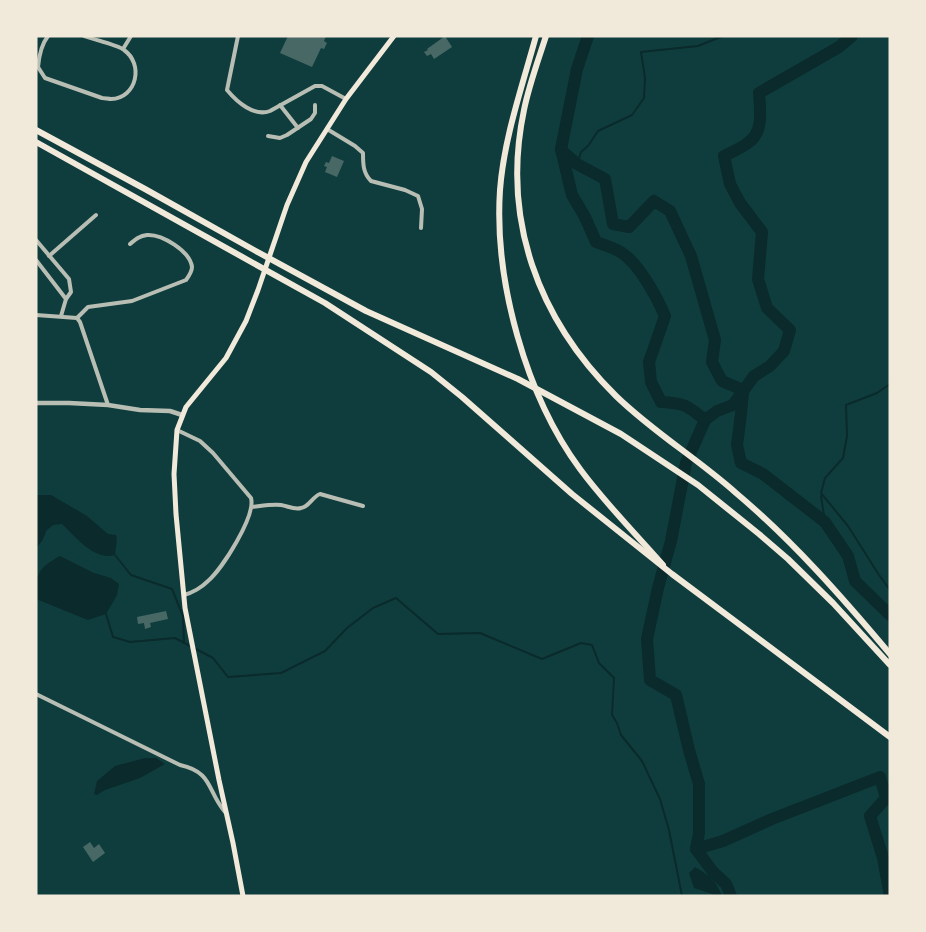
<svg xmlns="http://www.w3.org/2000/svg" width="926" height="932" font-family="'Sofia Sans Condensed',sans-serif">
  <rect width="100%" height="100%" fill="#0f3d3e"/>
  <g fill="#0a2a2b">
    <path d="M36 495H51L87 516 108 534 116 535C118 543 115 548 115 555 94 561 75 536 62 524L53 525 46 531C44 538 42 543 36 547Z"/>
    <path d="M60 556 94 573 111 578 119 584 117 595 106 614 88 620 36 599C36 573 37 569 60 556Z"/>
    <path d="M145 758H156L165 764 140 778 105 790 97 795 94 794 97 781 115 766Z"/>
    <path d="M695 867C708 874 717 882 722 896H714L712 894 694 888 689 873Z"/>
  </g>
  <g fill="none" stroke-linecap="round" stroke-linejoin="round">
    <g stroke="#0a2a2b" stroke-width="2">
      <path d="M577 164 581 152 588 146 598 131 632 115 644 98 645 78 641 52 698 46 723 36"/>
      <path d="M890 384 877 393 846 405 847 436 843 458 825 478 821 493 848 526 879 575 890 590"/>
      <path d="M821 496 825 522"/>
      <path d="M115 555 131 575 172 589 183 616 184 643"/>
      <path d="M106 614 113 637 130 642 175 638 213 658 228 677 281 673 325 651 347 628 373 608 396 598 438 634 480 633 542 659 581 643 592 645 599 663 614 678 612 715 617 723 621 735 642 761 660 799 669 830 682 896"/>
    </g>
    <g stroke="#0a2a2b" stroke-width="12">
      <path d="M588 36 577 69 561 149 572 195 585 217 596 242C604 245 615 248 622 253 639 264 657 297 665 316L649 362 651 382 661 402C684 403 687 405 705 420L686 463 671 541 658 588 647 639 650 680 676 695 689 750 699 784V833L696 849 723 841 772 819 880 777 886 798 870 816 883 858 890 896"/>
      <path d="M561 150 577 164 605 179 613 224 629 227 654 201 670 211 691 256 715 340 712 362 722 381 743 390"/>
      <path d="M743 391 741 414 737 445 741 463 763 474 825 522 848 556 855 581 890 615"/>
      <path d="M705 420 717 411 733 405 754 376 770 366 784 351 790 330 767 308 758 279 762 232 740 203 730 184 724 156C732 152 742 148 749 142 764 131 760 109 759 93L839 47 852 36"/>
      <path d="M696 849 713 872 726 884 731 896"/>
    </g>
  </g>
  <g fill="#486865">
    <path d="M288 36H326L324 41 327 43 324 49 321 48 312 67 280 53Z"/>
    <path d="M445 36 452 47 434 59 431 54 427 56 424 52 428 50 427 49Z"/>
    <path d="M332 156 344 161 337 177 325 172 327 167 324 166 326 162 329 163Z"/>
    <path d="M166 611 168 619 150 623 151 627 145 629 144 623 138 624 137 617Z"/>
    <path d="M90 842 94 848 99 844 105 853 93 862 83 847Z"/>
  </g>
  <g fill="none" stroke-linecap="round" stroke-linejoin="round">
    <g stroke="#b8beb3" stroke-width="4">
      <path d="M48 36C41 45 39 56 38 67L45 78 102 98C103 98 110 99 111 99 137 98 144 64 124 50 116 44 94 40 84 36"/>
      <path d="M238 36 227 90C237 102 254 117 270 111L315 86H322L346 99"/>
      <path d="M123 49 131 36"/>
      <path d="M280 105 298 128"/>
      <path d="M327 129 355 146 363 153C363 164 363 173 371 181L405 190 418 196 422 209 421 228"/>
      <path d="M268 136 280 138 287 135 311 119 315 113V105"/>
      <path d="M36 240 69 279 71 292 66 299 61 316"/>
      <path d="M49 256 96 215"/>
      <path d="M36 260 66 299"/>
      <path d="M36 315 77 318 88 307 132 301 186 280C189 276 192 272 192 267 190 251 162 234 147 235 139 236 136 239 130 244"/>
      <path d="M77 318 80 322 108 405"/>
      <path d="M177 430 200 441 213 453 251 498C256 516 222 569 208 581 202 587 192 593 184 595"/>
      <path d="M252 507C261 506 272 504 281 505 288 506 294 510 301 508 309 507 312 497 320 494L363 506"/>
      <path d="M36 694 180 765C213 772 207 791 225 812"/>
    </g>
    <path stroke="#b8beb3" stroke-width="4.5" d="M36 403H69L108 405 140 410 170 411 182 415"/>
    <path stroke="#f1e9da" stroke-width="5" d="M243 896 233 843 219 780 185 608 176 514 174 474 177 430 186 407 226 358 246 321 258 290 287 205 306 162 346 99 394 36"/>
    <g stroke="#f1e9da" stroke-width="6">
      <path d="M536 36C522 87 504 138 500 190 494 281 526 396 580 469 605 503 635 533 663 565"/>
      <path d="M546 36C538 61 529 85 524 110 501 219 538 319 616 396 653 432 698 459 736 493 793 541 842 597 890 654"/>
    </g>
    <g stroke="#f1e9da" stroke-width="6">
      <path d="M36 130 145 189 254 250 366 311 518 379 621 434 698 485 759 534 788 559 833 603 890 665"/>
      <path d="M36 142 325 303 431 372 462 397 572 494 672 574 890 737"/>
    </g>
  </g>
  <rect width="926" height="932" fill="none" stroke="#f1e9da" stroke-width="75"/>
</svg>
